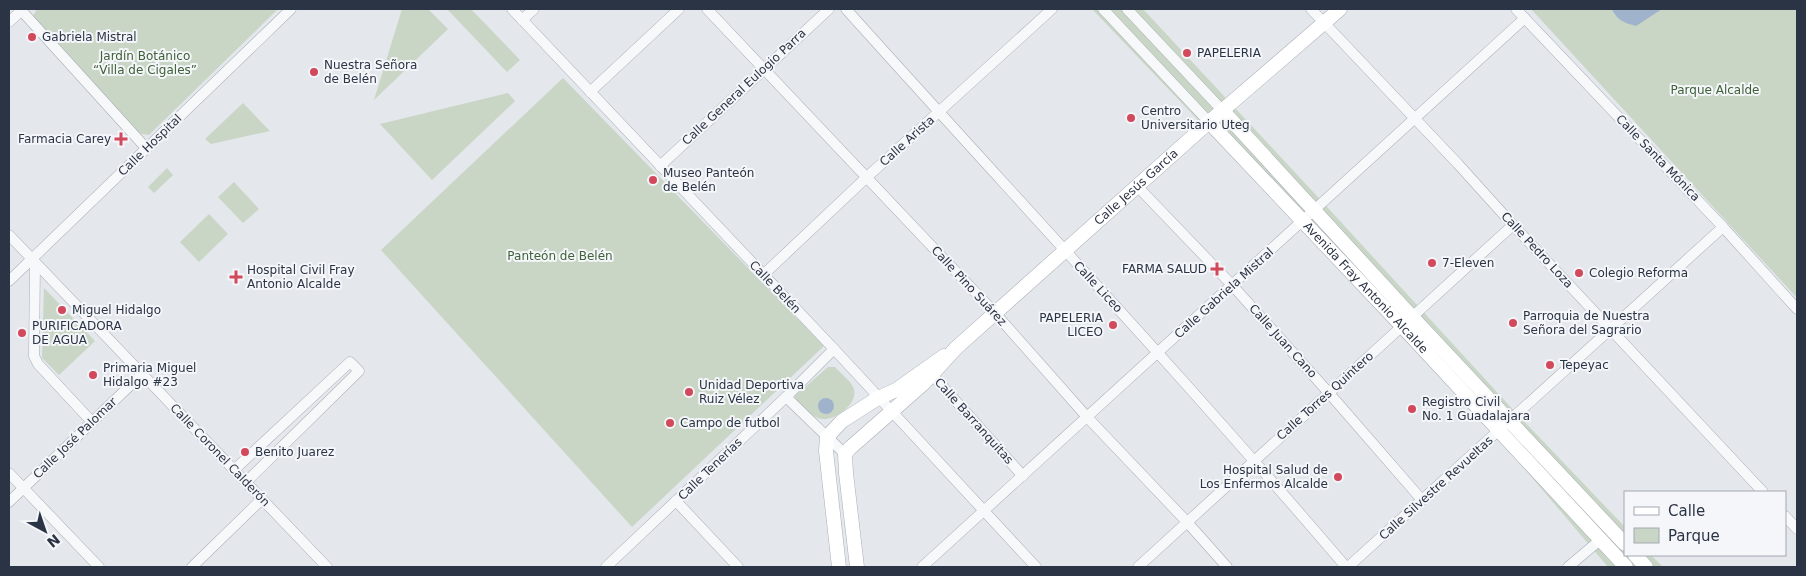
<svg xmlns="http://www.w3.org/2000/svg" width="1806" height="576" font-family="'DejaVu Sans',sans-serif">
  <rect width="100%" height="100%" fill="#e4e7ec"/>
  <g fill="#c9d6c5">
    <path d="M37 9H278L149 135 136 133 38 26 33 16Z"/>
    <path d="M402 9H428L448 29 374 100Z"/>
    <path d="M447 9H471L520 60 507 72Z"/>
    <path d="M1092 9H1143L1329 209 1517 414 1625 527V555H1651L1663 567H1608L1495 434 1303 230Z"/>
    <path d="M1531 9H1797V298Z"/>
    <path d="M563 78 824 346 632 527 381 250Z"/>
    <path d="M508 93 515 101 432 180 380 124Z"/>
    <path d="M243 103 270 131 211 144 205 139Z"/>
    <path d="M167 168 173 175 154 193 148 187Z"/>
    <path d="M234 182 259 209 243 223 218 197Z"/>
    <path d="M209 214 228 234 199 262 180 242Z"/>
    <path d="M44 288 95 341 59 375 42 358Z"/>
    <path d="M828 367H835C840 373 850 380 853 387 861 402 835 421 822 419 811 417 803 407 796 401L795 396Z"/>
  </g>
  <g fill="#9fb4cc">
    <path d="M1612 9H1662L1636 26C1624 23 1617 20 1612 9Z"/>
    <circle cx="826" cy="406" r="8"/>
  </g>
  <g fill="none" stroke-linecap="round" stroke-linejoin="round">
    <defs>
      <g id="street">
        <path d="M20 9 146 148"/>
        <path d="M512 9 834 349 1036 567"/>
        <path d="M707 9 995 313 1087 417 1187 522 1227 567"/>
        <path d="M846 9C1013 195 1184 377 1346 567"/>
        <path d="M1103 9 1209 122"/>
        <path d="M1127 9 1222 110"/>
        <path d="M1311 9 1458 164 1513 225 1763 492"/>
        <path d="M1516 9 1723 227 1797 309"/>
        <path d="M522 20 534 9"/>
        <path d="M9 22 23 9"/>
        <path d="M590 92 679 9"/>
        <path d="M660 166 829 9"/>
        <path d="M1137 186 1232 285 1329 393 1422 500"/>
        <path d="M9 235 327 567"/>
        <path d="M35 263 34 356 38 364 92 422"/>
        <path d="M763 275 867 177 1052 9"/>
        <path d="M9 281 291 9"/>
        <path d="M928 370 1023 476"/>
        <path d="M786 397 845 454"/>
        <path d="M234 470 350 362 359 371 246 482"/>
        <path d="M9 473 99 567"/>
        <path d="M676 501 738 567"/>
        <path d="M9 502 142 374"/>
        <path d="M1785 516 1797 529"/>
        <path d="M192 567 262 499"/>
        <path d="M606 567 786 397 834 349"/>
        <path d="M922 567 1525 18"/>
        <path d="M1138 567 1513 225"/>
        <path d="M1348 567 1723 227"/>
        <path d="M1568 567 1600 540"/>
      </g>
      <g id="secondary">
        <path d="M1222 110 1412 317 1625 544"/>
        <path id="s1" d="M1209 122 1402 326 1626 567"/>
        <path d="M1635 555 1646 567"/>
        <path d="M839 567 826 451 827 437 842 421 878 398 896 390 944 356"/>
        <path id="s2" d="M857 567 846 473 845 454 850 448 924 383 956 348 1209 122 1340 9"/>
      </g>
    </defs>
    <use href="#street" stroke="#a9aeb7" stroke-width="11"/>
    <use href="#secondary" stroke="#a9aeb7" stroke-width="15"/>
    <use href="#street" stroke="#f7f8fa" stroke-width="10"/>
    <use href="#secondary" stroke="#fff" stroke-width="14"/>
  </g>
  <g fill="#d1495b" stroke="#f4f6f9" stroke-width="2">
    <circle cx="32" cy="37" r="5"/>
    <circle cx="1187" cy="53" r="5"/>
    <circle cx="314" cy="72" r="5"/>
    <circle cx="1131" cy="118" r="5"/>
    <path d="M118.5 131.5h5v5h5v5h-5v5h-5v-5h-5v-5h5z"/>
    <circle cx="653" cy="180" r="5"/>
    <circle cx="1432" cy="263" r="5"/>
    <path d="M1214.5 261.5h5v5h5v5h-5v5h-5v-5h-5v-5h5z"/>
    <circle cx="1579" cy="273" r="5"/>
    <path d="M233.5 269.5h5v5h5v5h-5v5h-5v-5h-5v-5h5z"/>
    <circle cx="62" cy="310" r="5"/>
    <circle cx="1513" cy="323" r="5"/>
    <circle cx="1113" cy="325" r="5"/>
    <circle cx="22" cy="333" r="5"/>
    <circle cx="1550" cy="365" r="5"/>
    <circle cx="93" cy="375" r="5"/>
    <circle cx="689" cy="392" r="5"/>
    <circle cx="1412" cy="409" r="5"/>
    <circle cx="670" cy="423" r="5"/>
    <circle cx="245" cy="452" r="5"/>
    <circle cx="1338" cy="477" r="5"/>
  </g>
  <g text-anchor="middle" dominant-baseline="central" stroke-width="4" stroke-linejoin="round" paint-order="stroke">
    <g font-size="12" fill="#2b3445" stroke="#f4f6f9" text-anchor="start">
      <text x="42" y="37">Gabriela Mistral</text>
      <text x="1197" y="53">PAPELERIA</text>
      <text x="324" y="65">Nuestra Señora<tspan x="324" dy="14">de Belén</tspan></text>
      <text x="1141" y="111">Centro<tspan x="1141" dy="14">Universitario Uteg</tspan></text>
      <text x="111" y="139" text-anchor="end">Farmacia Carey</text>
      <text x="663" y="173">Museo Panteón<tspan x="663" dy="14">de Belén</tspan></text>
      <text x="1442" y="263">7-Eleven</text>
      <text x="1207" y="269" text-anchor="end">FARMA SALUD</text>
      <text x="247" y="270">Hospital Civil Fray<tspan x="247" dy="14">Antonio Alcalde</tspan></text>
      <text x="1589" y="273">Colegio Reforma</text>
      <text x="72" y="310">Miguel Hidalgo</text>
      <text x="1523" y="316">Parroquia de Nuestra<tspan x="1523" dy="14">Señora del Sagrario</tspan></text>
      <text x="1103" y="318" text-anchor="end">PAPELERIA<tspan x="1103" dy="14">LICEO</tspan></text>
      <text x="32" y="326">PURIFICADORA<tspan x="32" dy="14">DE AGUA</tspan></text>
      <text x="1560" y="365">Tepeyac</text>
      <text x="103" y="368">Primaria Miguel<tspan x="103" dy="14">Hidalgo #23</tspan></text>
      <text x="699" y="385">Unidad Deportiva<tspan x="699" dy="14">Ruiz Vélez</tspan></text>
      <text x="1422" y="402">Registro Civil<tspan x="1422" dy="14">No. 1 Guadalajara</tspan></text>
      <text x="680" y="423">Campo de futbol</text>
      <text x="255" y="452">Benito Juarez</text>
      <text x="1328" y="470" text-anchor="end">Hospital Salud de<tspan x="1328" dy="14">Los Enfermos Alcalde</tspan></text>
    </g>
    <g font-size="12" fill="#3f6138" stroke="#f4f6f9">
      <text x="145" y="56">Jardín Botánico<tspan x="145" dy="14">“Villa de Cigales”</tspan></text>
      <text x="1715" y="90">Parque Alcalde</text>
      <text x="560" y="256">Panteón de Belén</text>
    </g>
    <g font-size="12" fill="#2b3445" stroke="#f4f6f9">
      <text transform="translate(744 87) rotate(-43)">Calle General Eulogio Parra</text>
      <text transform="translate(907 141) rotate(-42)">Calle Arista</text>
      <text transform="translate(150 145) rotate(-44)">Calle Hospital</text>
      <text transform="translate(1658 158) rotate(46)">Calle Santa Mónica</text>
      <text stroke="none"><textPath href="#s2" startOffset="509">Calle Jesús García</textPath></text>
      <text transform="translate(1537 250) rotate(47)">Calle Pedro Loza</text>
      <text transform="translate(969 286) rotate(47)">Calle Pino Suárez</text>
      <text transform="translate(775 287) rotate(46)">Calle Belén</text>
      <text transform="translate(1098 287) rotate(47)">Calle Liceo</text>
      <text stroke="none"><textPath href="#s1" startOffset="228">Avenida Fray Antonio Alcalde</textPath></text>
      <text transform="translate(1224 293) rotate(-42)">Calle Gabriela Mistral</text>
      <text transform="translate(1283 341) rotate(48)">Calle Juan Cano</text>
      <text transform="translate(1325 396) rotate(-42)">Calle Torres Quintero</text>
      <text transform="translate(974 421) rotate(48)">Calle Barranquitas</text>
      <text transform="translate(75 438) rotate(-44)">Calle José Palomar</text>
      <text transform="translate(220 455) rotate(46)">Calle Coronel Calderón</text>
      <text transform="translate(710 469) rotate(-44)">Calle Tenerías</text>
      <text transform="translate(1436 488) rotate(-42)">Calle Silvestre Revueltas</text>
    </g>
  </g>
  <rect width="1806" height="576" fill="none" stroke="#2b3445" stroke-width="20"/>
  <rect x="1624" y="491" width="162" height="65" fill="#f4f6f9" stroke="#a4a8b1"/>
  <rect x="1634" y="507" width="25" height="8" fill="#ffffff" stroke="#a4a8b1"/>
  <text x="1668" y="516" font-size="15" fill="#2b3445">Calle</text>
  <rect x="1634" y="528" width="25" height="15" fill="#c9d6c5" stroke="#a4a8b1"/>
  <text x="1668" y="541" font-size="15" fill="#2b3445">Parque</text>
  <g transform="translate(45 531) rotate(140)" stroke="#f4f6f9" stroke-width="4" paint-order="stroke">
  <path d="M0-4L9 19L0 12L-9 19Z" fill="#2b3445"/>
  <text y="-8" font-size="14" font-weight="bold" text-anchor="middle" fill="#2b3445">N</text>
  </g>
</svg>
